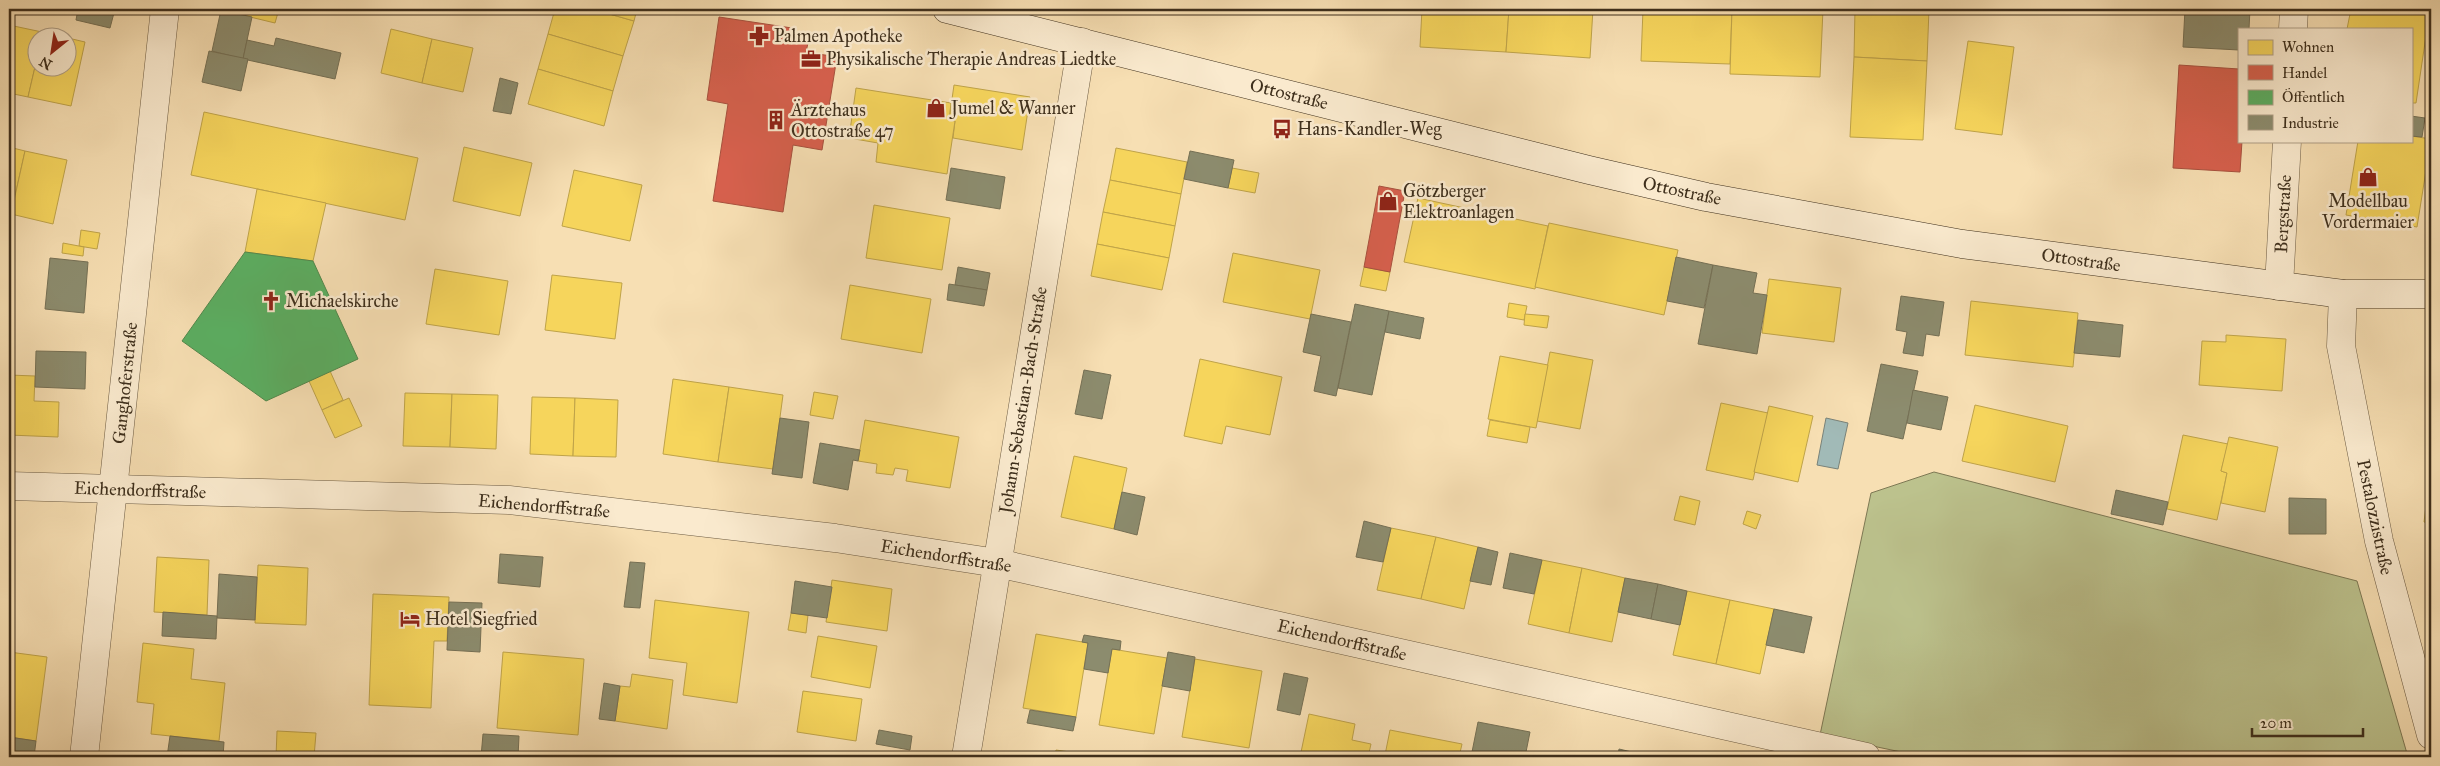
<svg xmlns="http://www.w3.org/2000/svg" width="2440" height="766" font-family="'IM FELL Great Primer',serif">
  <rect width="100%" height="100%" fill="#f7dfb3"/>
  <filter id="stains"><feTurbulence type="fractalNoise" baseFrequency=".004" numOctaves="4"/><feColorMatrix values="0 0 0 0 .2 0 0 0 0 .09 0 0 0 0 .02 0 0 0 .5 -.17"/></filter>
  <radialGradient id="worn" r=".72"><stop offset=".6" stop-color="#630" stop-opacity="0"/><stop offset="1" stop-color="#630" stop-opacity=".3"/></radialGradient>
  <path fill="#bcc28d" stroke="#7d7854" d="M1934 472 2357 581 2408 757H1925L1820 735 1871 493Z"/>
  <path fill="#a1bab7" stroke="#798279" d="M1826 418 1848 423 1838 469 1817 465Z"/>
  <g fill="#f6d55c" stroke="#bfa349">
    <path d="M217 9H279L275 23Z"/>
    <path d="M555 9H592L634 21 623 56 548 34Z"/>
    <path d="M592 9H637L634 21Z"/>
    <path d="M1422 9H1509L1506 52 1420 47Z"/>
    <path d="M1509 9H1593L1590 58 1506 52Z"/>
    <path d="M1643 9H1732L1730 64 1641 61Z"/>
    <path d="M1732 9H1823L1820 77 1730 74Z"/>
    <path d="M1855 9H1929L1927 61 1854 57Z"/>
    <path d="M2351 9H2430L2416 103H2411V29H2347Z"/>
    <path d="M9 25 42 32 41 38H38V54L28 97 9 93Z"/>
    <path d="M391 29 432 39 422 83 381 73Z"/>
    <path d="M42 32 66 38H41Z"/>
    <path d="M548 34 623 56 613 91 538 69Z"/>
    <path d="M68 38 85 42 71 106 28 97 38 54V68H68Z"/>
    <path d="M432 39 473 48 463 92 422 83Z"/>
    <path d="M1968 41 2014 47 2002 135 1955 129Z"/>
    <path d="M1854 57 1927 61 1923 140 1850 137Z"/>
    <path d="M538 69 613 91 604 126 528 104Z"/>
    <path d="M954 85 1030 97 1022 150 953 138 955 121 949 120Z"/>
    <path d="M856 88 951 103 949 120 955 121 947 174 876 162 878 143 849 138Z"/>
    <path d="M204 112 418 158 405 220 191 175Z"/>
    <path d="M2411 136 2431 139 2417 227 2346 215 2358 141H2411Z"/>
    <path d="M9 147 25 151 11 214H9Z"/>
    <path d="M464 147 532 163 520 216 453 201Z"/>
    <path d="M1116 148 1187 162 1181 194 1110 180Z"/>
    <path d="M25 151 67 160 53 224 11 214Z"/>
    <path d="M1232 168 1259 173 1255 193 1228 188Z"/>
    <path d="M574 170 642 185 630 241 562 226Z"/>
    <path d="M1110 180 1181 194 1175 226 1103 212Z"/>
    <path d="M257 189 326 203 313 261 245 252Z"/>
    <path d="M1418 198 1548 226 1535 289 1404 262Z"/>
    <path d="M874 205 950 218 942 270 866 258Z"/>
    <path d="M1103 212 1175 226 1169 258 1097 244Z"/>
    <path d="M1549 223 1678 250 1664 315 1535 287Z"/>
    <path d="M81 230 100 233 97 249 79 246Z"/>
    <path d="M63 243 84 247 83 256 62 253Z"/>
    <path d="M1097 244 1169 258 1162 290 1091 276Z"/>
    <path d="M1233 253 1320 270 1310 319 1223 302Z"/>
    <path d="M9 259H13L12 320H9Z"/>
    <path d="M1364 267 1390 272 1386 291 1360 286Z"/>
    <path d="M435 269 508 281 499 335 426 324Z"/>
    <path d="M552 275 622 283 615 339 545 330Z"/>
    <path d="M1769 279 1841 288 1834 342 1762 333Z"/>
    <path d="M850 285 931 299 922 353 841 339Z"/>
    <path d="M1971 301 2078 313 2073 367 1965 355Z"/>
    <path d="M1509 303 1527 306 1524 320 1507 317Z"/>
    <path d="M1525 314 1549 316 1547 328 1524 325Z"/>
    <path d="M2226 335 2286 339 2282 391 2199 385 2202 341 2226 342Z"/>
    <path d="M1550 352 1593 360 1580 429 1537 421Z"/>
    <path d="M1500 356 1548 365 1536 428 1488 419Z"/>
    <path d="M1200 359 1282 377 1270 435 1226 426 1222 444 1184 436Z"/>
    <path d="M330 371 343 400 322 410 309 381Z"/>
    <path d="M9 375 35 376 34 401 59 402 58 437 9 435Z"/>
    <path d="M673 379 729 387 718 462 663 454Z"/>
    <path d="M729 387 783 395 773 469 718 462Z"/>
    <path d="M814 392 838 396 833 419 810 415Z"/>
    <path d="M405 393 452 394 450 447 403 446Z"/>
    <path d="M452 394 498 395 496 449 450 447Z"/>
    <path d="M532 397 575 398 573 456 530 454Z"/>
    <path d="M349 398 362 426 335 438 322 410Z"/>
    <path d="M575 398 618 400 616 457 573 456Z"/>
    <path d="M1721 403 1768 413 1753 480 1706 470Z"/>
    <path d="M1975 405 2068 426 2055 482 1962 461Z"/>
    <path d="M1769 406 1813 416 1798 482 1754 472Z"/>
    <path d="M865 420 959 437 950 488 906 481 908 470 895 468 893 475 876 473 877 464 858 461Z"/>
    <path d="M1490 420 1530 427 1527 443 1487 436Z"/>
    <path d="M2183 435 2228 444 2221 471 2227 473 2217 520 2167 509Z"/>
    <path d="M2229 437 2278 447 2265 512 2221 503 2227 473 2221 471Z"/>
    <path d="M1074 456 1127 468 1114 529 1061 517Z"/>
    <path d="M2428 490 2431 491V523L2424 522Z"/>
    <path d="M1680 496 1700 501 1695 525 1674 520Z"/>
    <path d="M1747 511 1761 515 1756 529 1743 524Z"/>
    <path d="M1391 528 1436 537 1421 599 1377 590Z"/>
    <path d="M1436 537 1478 547 1464 609 1421 599Z"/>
    <path d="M157 557 209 560 207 615 154 612Z"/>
    <path d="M1542 560 1582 568 1569 633 1528 624Z"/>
    <path d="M258 565 308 568 306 625 255 623Z"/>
    <path d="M1582 568 1625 578 1612 642 1569 633Z"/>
    <path d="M832 580 892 589 887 631 826 622Z"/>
    <path d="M1687 591 1730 600 1716 664 1673 655Z"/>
    <path d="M373 594 449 597 447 641H434L431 708 369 705Z"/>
    <path d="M655 600 749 612 737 703 683 695 687 663 649 658Z"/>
    <path d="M1730 600 1774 609 1760 674 1716 664Z"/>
    <path d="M791 613 808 615 806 633 788 630Z"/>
    <path d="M1036 634 1088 643 1076 717 1023 708Z"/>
    <path d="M818 636 877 646 870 688 811 677Z"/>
    <path d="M143 643 194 649 191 679 225 683 219 741 151 734 154 704 137 702Z"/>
    <path d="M1112 649 1167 658 1154 734 1099 725Z"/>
    <path d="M9 652 47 657 36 741 9 737Z"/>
    <path d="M503 652 584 659 578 735 497 728Z"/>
    <path d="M1195 659 1262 671 1249 748 1182 737Z"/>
    <path d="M632 674 673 680 667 729 615 721 620 686 630 687Z"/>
    <path d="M803 691 862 699 856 741 797 732Z"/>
    <path d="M1309 714 1355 724 1352 740 1371 744 1368 757 1348 755V757H1300Z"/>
    <path d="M1390 730 1462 744 1459 757H1395L1385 755Z"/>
    <path d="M277 731 316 733 314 757H276Z"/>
    <path d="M1056 750 1084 754 1083 757H1055Z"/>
  </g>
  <g fill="#d6604d" stroke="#a8513e">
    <path d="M719 17 792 28 808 43 806 52 837 57 822 150 793 145 783 212 713 201 728 104 707 100Z"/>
    <path d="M2179 65 2239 69V141H2242L2240 172 2173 168Z"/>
    <path d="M1379 186 1405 191 1390 272 1364 267Z"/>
  </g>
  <path fill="#5aae61" stroke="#52884c" d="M245 252 313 261 358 359 266 401 182 341Z"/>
  <g fill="#8c8c6e" stroke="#757055">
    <path d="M78 9H115L110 28 76 20Z"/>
    <path d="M2185 9H2250L2249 29H2239V50L2183 47Z"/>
    <path d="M221 10 252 17 243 59 212 51Z"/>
    <path d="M276 38 341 53 335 79 243 59 247 40 274 46Z"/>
    <path d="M209 51 248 59 241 91 202 82Z"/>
    <path d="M500 78 518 83 511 114 493 111Z"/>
    <path d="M2411 116 2425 118 2422 137 2411 136Z"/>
    <path d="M1190 151 1234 160 1228 188 1184 179Z"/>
    <path d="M951 168 1005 177 1000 209 946 200Z"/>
    <path d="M1676 257 1713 265 1704 308 1667 301Z"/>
    <path d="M50 258 88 262 84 313 45 309Z"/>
    <path d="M1713 265 1757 273 1753 293 1767 295 1757 354 1698 344Z"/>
    <path d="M958 267 990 273 987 290 955 285Z"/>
    <path d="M949 284 987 290 984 306 947 300Z"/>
    <path d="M1901 296 1944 302 1939 336 1926 334 1923 356 1903 353 1907 332 1896 330Z"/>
    <path d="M1355 304 1389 311 1372 395 1338 388Z"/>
    <path d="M1389 311 1424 318 1420 339 1385 332Z"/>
    <path d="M1311 314 1351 322 1336 396 1314 391 1321 356 1303 352Z"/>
    <path d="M2078 320 2123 325 2120 357 2074 353Z"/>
    <path d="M36 351 86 352 85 389 35 387Z"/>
    <path d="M1881 364 1918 371 1903 439 1867 431Z"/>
    <path d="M1084 370 1111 375 1102 419 1075 414Z"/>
    <path d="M1913 390 1948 397 1941 430 1907 423Z"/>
    <path d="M780 418 809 422 802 478 772 474Z"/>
    <path d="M820 443 860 450 858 461 853 460 848 490 813 483Z"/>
    <path d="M2116 490 2168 502 2163 525 2111 514Z"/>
    <path d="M1122 492 1145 497 1137 535 1114 529Z"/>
    <path d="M2289 498 2326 499V534H2289Z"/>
    <path d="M1364 521 1391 528 1383 562 1356 557Z"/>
    <path d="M1478 547 1498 552 1491 585 1470 581Z"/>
    <path d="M1510 553 1542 560 1534 594 1503 588Z"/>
    <path d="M500 554 543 557 540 587 498 583Z"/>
    <path d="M630 562 645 563 640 608 624 607Z"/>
    <path d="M219 574 257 577 255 620 217 618Z"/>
    <path d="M1625 578 1658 584 1651 619 1618 612Z"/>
    <path d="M795 581 832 587 827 618 791 613Z"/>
    <path d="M1658 584 1687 591 1680 625 1651 619Z"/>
    <path d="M449 602 482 603 480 652 447 650Z"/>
    <path d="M1774 609 1812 617 1804 653 1766 645Z"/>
    <path d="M163 612 217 616 216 639 162 636Z"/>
    <path d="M1084 635 1121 641 1120 650 1112 649 1108 673 1084 669 1088 643 1082 642Z"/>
    <path d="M1168 652 1195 657 1190 691 1162 686Z"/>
    <path d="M1284 673 1308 678 1300 715 1277 710Z"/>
    <path d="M604 683 620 686 615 721 599 719Z"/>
    <path d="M1030 710 1076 717 1073 731 1027 723Z"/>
    <path d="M1478 722 1530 732 1525 757H1471Z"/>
    <path d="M879 730 912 736 910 750 876 744Z"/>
    <path d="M483 734 519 736 518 757H481Z"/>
    <path d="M170 736 224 742 223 757H167Z"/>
    <path d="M9 737 36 741 34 757H9Z"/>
    <path d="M1619 749 1636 753 1635 757H1618Z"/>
  </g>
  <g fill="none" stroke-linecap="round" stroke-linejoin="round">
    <defs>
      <g id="street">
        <path d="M2293 29 2294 9"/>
        <path d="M2279 286 2287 141"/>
        <path d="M2343 294 2341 346 2379 541 2431 735"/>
        <path d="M9 486 509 500 835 538 997 563 1866 757"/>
        <path d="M84 757 165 9"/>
        <path d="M966 757 1082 42"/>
      </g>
      <path id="secondary" d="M947 9 1589 170 1706 197 1962 244 2343 294H2431"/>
    </defs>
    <use href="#street" stroke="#6c5b42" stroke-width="29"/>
    <use href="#secondary" stroke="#3e2f1c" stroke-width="29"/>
    <use href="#street" stroke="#faeace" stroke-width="28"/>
    <use href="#secondary" stroke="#faeace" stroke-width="28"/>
  </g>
  <defs>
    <symbol id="pharmacy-bare" viewBox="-9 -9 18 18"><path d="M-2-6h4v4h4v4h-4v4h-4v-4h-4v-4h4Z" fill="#8f2418" stroke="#faeace" stroke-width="2.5" paint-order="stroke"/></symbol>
    <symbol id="office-bare" viewBox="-9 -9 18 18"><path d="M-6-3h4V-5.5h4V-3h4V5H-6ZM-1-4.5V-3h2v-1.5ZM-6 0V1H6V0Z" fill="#8f2418" stroke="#faeace" stroke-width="2.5" paint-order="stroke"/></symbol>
    <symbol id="shop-bare" viewBox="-9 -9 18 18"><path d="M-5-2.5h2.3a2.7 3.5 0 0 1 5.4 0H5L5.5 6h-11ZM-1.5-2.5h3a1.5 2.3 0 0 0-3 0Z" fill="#8f2418" stroke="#faeace" stroke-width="2.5" paint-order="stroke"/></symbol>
    <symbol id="building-bare" viewBox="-9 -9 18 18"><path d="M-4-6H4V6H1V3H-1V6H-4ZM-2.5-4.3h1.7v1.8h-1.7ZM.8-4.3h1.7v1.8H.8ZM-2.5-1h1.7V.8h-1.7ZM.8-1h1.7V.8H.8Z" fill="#8f2418" stroke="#faeace" stroke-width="2.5" paint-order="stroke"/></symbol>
    <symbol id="bus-bare" viewBox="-9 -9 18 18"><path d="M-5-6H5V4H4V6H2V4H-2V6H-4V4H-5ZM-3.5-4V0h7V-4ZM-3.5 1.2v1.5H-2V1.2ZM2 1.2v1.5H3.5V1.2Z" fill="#8f2418" stroke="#faeace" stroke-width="2.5" paint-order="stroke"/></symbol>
    <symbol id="church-bare" viewBox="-9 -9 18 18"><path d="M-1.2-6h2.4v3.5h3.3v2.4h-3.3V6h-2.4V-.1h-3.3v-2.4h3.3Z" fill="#8f2418" stroke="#faeace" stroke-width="2.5" paint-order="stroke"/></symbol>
    <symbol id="hotel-bare" viewBox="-9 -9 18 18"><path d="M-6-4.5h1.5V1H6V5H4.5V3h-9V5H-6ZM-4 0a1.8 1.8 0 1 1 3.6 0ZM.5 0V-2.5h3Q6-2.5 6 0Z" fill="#8f2418" stroke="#faeace" stroke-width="2.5" paint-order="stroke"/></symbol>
  </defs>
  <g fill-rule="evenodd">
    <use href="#pharmacy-bare" x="745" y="22" width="28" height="28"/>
    <use href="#office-bare" x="797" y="45" width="28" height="28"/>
    <use href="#shop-bare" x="922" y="94" width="28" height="28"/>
    <use href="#building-bare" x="762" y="106" width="28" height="28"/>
    <use href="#bus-bare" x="1268" y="115" width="28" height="28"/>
    <use href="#shop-bare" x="2354" y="163" width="28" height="28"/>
    <use href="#shop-bare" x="1374" y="187" width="28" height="28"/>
    <use href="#church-bare" x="257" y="287" width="28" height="28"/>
    <use href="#hotel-bare" x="396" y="605" width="28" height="28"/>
  </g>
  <g text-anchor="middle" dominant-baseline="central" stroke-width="5" stroke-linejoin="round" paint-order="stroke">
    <g font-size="18" fill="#3e2f1c" stroke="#faeace" text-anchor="start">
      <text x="774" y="36">Palmen Apotheke</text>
      <text x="826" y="59">Physikalische Therapie Andreas Liedtke</text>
      <text x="951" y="108">Jumel &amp; Wanner</text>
      <text x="791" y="110">Ärztehaus<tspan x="791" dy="21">Ottostraße 47</tspan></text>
      <text x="1297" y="129">Hans-Kandler-Weg</text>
      <text x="1403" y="191">Götzberger<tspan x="1403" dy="21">Elektroanlagen</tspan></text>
      <text x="2368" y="201" text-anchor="middle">Modellbau<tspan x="2368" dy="21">Vordermaier</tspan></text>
      <text x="286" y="301">Michaelskirche</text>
      <text x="425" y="619">Hotel Siegfried</text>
    </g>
    <g font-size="18" fill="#3e2f1c" stroke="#faeace">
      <text transform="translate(1289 94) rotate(14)">Ottostraße</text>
      <text transform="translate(1682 191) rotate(12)">Ottostraße</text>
      <text transform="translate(2283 214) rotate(-87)">Bergstraße</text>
      <text transform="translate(2081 260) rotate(8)">Ottostraße</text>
      <text transform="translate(125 383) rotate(-84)">Ganghoferstraße</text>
      <text transform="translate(1023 400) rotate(-81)">Johann-Sebastian-Bach-Straße</text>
      <text transform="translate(140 490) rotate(2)">Eichendorffstraße</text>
      <text transform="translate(544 506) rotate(5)">Eichendorffstraße</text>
      <text transform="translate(2375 517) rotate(78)">Pestalozzistraße</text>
      <text transform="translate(946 556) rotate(9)">Eichendorffstraße</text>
      <text transform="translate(1342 640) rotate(13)">Eichendorffstraße</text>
    </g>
  </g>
  <rect width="2440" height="766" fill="none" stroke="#f7dfb3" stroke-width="30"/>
  <rect x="10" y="10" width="2420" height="746" fill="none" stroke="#3e2f1c" stroke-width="2.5"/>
  <rect x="15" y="15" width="2410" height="736" fill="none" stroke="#3e2f1c"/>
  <rect x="2238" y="28" width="175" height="115" fill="#faeace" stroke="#af9f87"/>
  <rect x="2248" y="40" width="25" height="15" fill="#f6d55c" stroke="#af9f87"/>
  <text x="2282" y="52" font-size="15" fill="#3e2f1c">Wohnen</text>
  <rect x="2248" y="65" width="25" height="15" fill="#d6604d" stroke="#af9f87"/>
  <text x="2282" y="78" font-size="15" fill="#3e2f1c">Handel</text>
  <rect x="2248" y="90" width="25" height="15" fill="#5aae61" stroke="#af9f87"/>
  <text x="2282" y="102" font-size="15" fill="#3e2f1c">Öffentlich</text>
  <rect x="2248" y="115" width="25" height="15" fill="#8c8c6e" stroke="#af9f87"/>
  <text x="2282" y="128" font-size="15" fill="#3e2f1c">Industrie</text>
  <g transform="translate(52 52) rotate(210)"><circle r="24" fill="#faeace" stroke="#af9f87"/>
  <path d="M0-4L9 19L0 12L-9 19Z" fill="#8f2418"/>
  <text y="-8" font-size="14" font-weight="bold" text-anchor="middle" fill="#3e2f1c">N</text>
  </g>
  <path d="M2252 728v8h111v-8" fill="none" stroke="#3e2f1c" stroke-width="2.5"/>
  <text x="2260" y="728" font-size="15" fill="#3e2f1c" stroke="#faeace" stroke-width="4" paint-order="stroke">20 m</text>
  <rect width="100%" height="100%" filter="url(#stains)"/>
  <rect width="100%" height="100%" fill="url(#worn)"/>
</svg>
